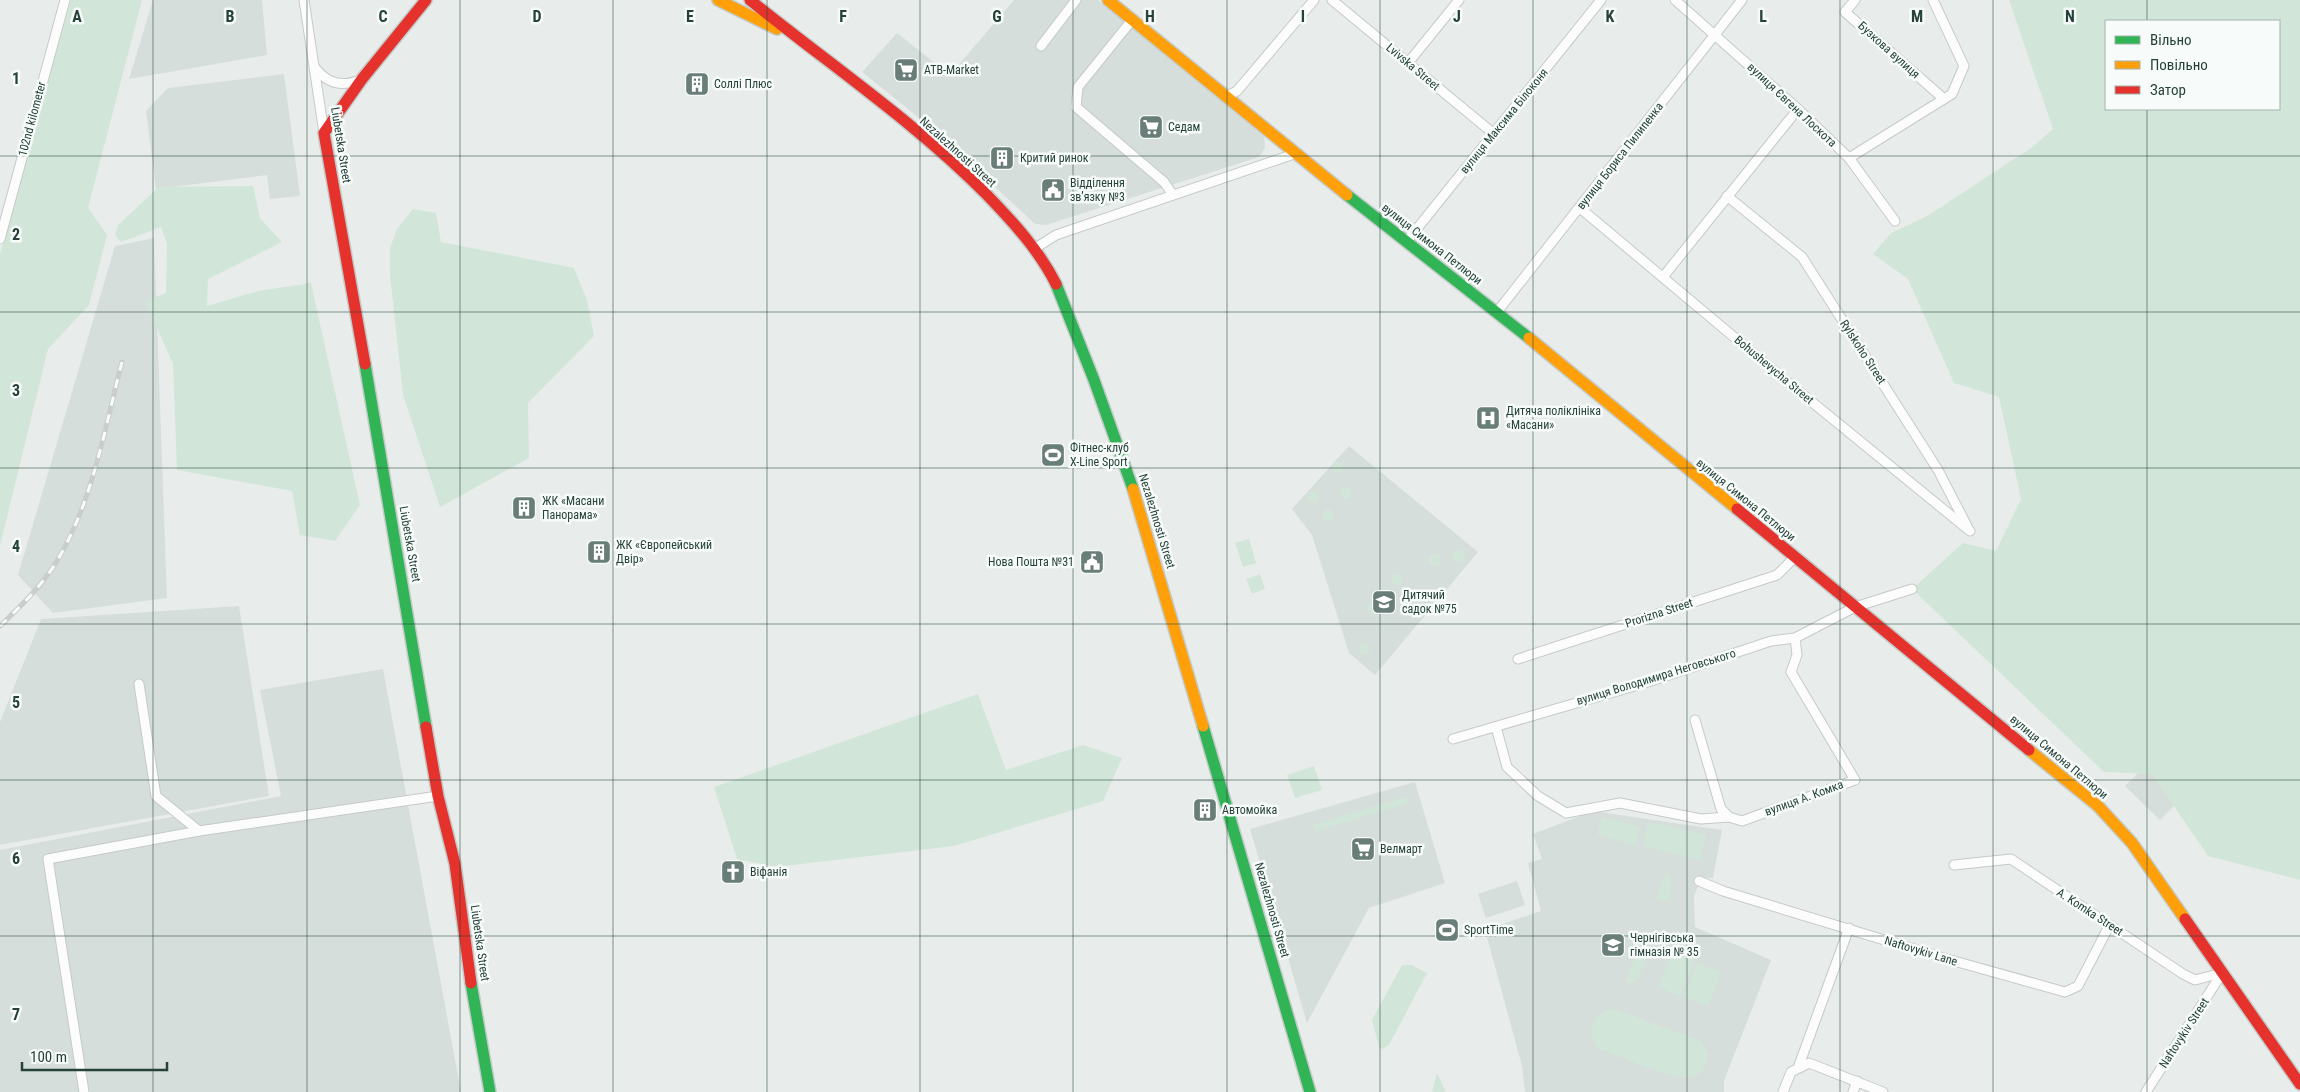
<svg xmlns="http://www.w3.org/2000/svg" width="2300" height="1092" font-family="'Roboto Condensed',sans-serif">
  <rect width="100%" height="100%" fill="#e8edeb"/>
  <g fill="#d6dedb">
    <path d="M153 0H262L267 55 129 79Z"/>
    <path d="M1014 0H1098L1264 135 1265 148 1259 157 1046 225 1035 224 978 171 959 150 862 72 897 33 950 75Z"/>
    <path d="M284 74 300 196 270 199 267 175 156 189 146 111 168 88Z"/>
    <path d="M154 238 167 598 53 613 18 575 115 246Z"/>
    <path d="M1349 446 1478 552 1375 675 1349 653 1312 535 1292 509Z"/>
    <path d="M239 606 269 796 0 845V722L41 619Z"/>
    <path d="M383 669 461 1092H0V850L281 796 260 690Z"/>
    <path d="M2154 757 2189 791 2160 820 2125 786Z"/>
    <path d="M1415 782 1445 883 1369 908 1307 1023 1250 829Z"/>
    <path d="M1593 811 1722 830 1713 878H1701L1694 896 1695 927 1771 960 1724 1081V1092H1525L1522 1066 1485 930 1541 911 1528 863 1542 859 1533 834Z"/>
    <path d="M1517 881 1525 905 1486 918 1478 894Z"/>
  </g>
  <g fill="#d1e6d8" fill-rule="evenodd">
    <path d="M71 0H142L88 208 107 235 89 305 48 349 0 546V255Z"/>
    <path d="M2009 0H2300V880L2208 856 2152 774 2104 772 1912 589 1963 543 1996 551 2021 499 1999 397 1954 383 1908 279 1873 254 1891 233 1927 216 2031 148 2053 129ZM2106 21H2279V109H2106Z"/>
    <path d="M253 186 260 218 282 242 208 279 207 306 258 291 311 283 360 505 335 541 300 535 292 491 177 470 173 364 145 301 166 293 167 244 161 227 121 242 115 235 118 225 159 187Z"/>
    <path d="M413 209 436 213 441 242 574 268 587 300 594 336 528 403 529 458 440 507 403 395 390 275V248L397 229Z"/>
    <circle cx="1338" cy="467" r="5.5"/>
    <circle cx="1346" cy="493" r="5.5"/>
    <circle cx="1313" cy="497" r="5.5"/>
    <circle cx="1328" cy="515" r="5.5"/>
    <path d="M1249 539 1256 563 1243 567 1235 543Z"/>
    <circle cx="1459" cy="556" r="6"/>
    <circle cx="1435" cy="560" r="6"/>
    <circle cx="1397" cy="579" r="5.5"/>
    <path d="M1260 574 1265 589 1252 594 1246 579Z"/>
    <path d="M1372 601 1381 609 1375 616 1366 607Z"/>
    <circle cx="1364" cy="649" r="5.5"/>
    <path d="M978 694 1006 770 1083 745 1122 758 1103 801 954 846 776 867 737 859 714 787Z"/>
    <path d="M1314 766 1322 790 1295 798 1287 775Z"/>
    <path d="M1404 797 1409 803 1316 831 1313 825Z"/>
    <path d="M1602 817 1640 827 1635 846 1597 834Z"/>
    <path d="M1648 822 1706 835 1700 860 1643 846Z"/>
    <path d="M1666 873C1675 882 1671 891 1667 902L1656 898Z"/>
    <path d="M1674 947 1696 956 1681 996 1659 987Z"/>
    <path d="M1638 949 1649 953 1637 980 1630 983 1626 982Z"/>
    <path d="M1697 963 1721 972 1708 1006 1684 997Z"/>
    <path d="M1402 965H1412L1427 973 1389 1045 1382 1049 1379 1047 1372 1020Z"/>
    <path d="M1614 1009 1701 1041 1708 1055C1704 1092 1666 1074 1644 1066 1629 1060 1614 1054 1599 1049 1584 1033 1592 1012 1614 1009Z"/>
    <path d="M1437 1073 1446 1092H1432Z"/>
  </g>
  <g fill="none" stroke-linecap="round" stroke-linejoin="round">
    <defs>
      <g id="street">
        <path d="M304 0 324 133"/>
        <path d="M1332 0 1494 134"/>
        <path d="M1675 0 1798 109 1849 158 1895 221"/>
        <path d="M1855 0 1845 12 1944 99"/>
        <path d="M1132 20 1078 87 1076 107 1164 182 1173 195"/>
        <path d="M1041 46 1076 0"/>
        <path d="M1408 63 1459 0"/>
        <path d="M316 69C329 85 344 87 362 79"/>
        <path d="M1227 96 1237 91 1314 0"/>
        <path d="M1849 158 1952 94 1964 66 1933 0"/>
        <path d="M1727 196 1802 257 1938 470 1967 526"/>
        <path d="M1580 208 1796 389 1970 531"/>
        <path d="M0 239 65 0"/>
        <path d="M1407 241 1601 0"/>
        <path d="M1034 249 1056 235 1297 153"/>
        <path d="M1663 277 1798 109"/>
        <path d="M1497 312 1742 0"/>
        <path d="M1518 659 1777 575 1795 557"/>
        <path d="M139 684 156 796 199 831 438 796"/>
        <path d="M1695 720 1721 809 1729 817 1742 821 1855 780 1791 672 1797 655 1795 638"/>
        <path d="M1496 727 1507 767 1538 796 1566 813 1620 803 1701 819 1729 817"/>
        <path d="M1453 739 1648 682 1771 641 1795 638 1855 607 1912 589"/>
        <path d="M1954 865 2011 859 2183 974 2195 980 2222 973"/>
        <path d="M1699 881 1723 891 1947 959 2065 992 2078 986 2109 926"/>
        <path d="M1798 1068 1849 928"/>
        <path d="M84 1092 48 859 199 831"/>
        <path d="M1783 1092 1791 1072 1809 1063 1883 1092"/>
        <path d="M1853 1092 1857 1081"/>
        <path d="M2146 1092 2222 973"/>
      </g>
      <g id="fast">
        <path d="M1347 195 1529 338"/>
        <path d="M1056 284 1094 380 1133 489"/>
        <path d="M365 364 426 727"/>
        <path d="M1203 726 1310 1092"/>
        <path d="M471 983 490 1092"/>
      </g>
      <g id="slow">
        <path d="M718 0 777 29"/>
        <path d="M1108 0 1347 195"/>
        <path d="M1529 338 1737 509"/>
        <path d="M1133 489 1203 726"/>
        <path d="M2029 750 2098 806 2132 843 2185 919"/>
      </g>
      <g id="jam">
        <path d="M750 0C829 64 915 122 987 195 1013 222 1039 250 1056 284"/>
        <path d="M365 364 324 133 362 79 426 0"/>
        <path d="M1737 509 2029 750"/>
        <path d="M426 727 438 796 455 864 471 983"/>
        <path d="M2185 919 2300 1084"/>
      </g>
    </defs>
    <use href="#street" stroke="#c5cac8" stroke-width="11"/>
    <use href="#fast" stroke="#c3cbc8" stroke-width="14"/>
    <use href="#slow" stroke="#c3cbc8" stroke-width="14"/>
    <use href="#jam" stroke="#c3cbc8" stroke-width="14"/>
    <use href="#street" stroke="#fcfcfc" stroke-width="9"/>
    <use href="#fast" stroke="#30b455" stroke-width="11"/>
    <use href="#slow" stroke="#ff9f0a" stroke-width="11"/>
    <use href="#jam" stroke="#e5322d" stroke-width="11"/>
    <defs>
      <path id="rail" d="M0 626C23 604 46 582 61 554 94 495 105 427 122 362"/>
    </defs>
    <use href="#rail" stroke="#c9cdcc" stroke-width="5"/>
    <use href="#rail" stroke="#f7fbf9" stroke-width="3" stroke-dasharray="9" stroke-linecap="butt"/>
  </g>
  <path fill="none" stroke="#24423a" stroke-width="1" stroke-opacity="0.55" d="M153 0V1092M307 0V1092M460 0V1092M613 0V1092M767 0V1092M920 0V1092M1073 0V1092M1227 0V1092M1380 0V1092M1533 0V1092M1687 0V1092M1840 0V1092M1993 0V1092M2147 0V21M2147 109V1092M0 156H2300M0 312H2300M0 468H2300M0 624H2300M0 780H2300M0 936H2300"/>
  <defs>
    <symbol id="supermarket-square" viewBox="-11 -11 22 22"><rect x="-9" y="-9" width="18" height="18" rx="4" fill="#697e78" stroke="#f7fbf9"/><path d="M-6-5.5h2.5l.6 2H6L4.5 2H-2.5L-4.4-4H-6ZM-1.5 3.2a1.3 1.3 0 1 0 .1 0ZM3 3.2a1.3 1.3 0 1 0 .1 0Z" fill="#fff"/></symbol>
    <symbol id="building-square" viewBox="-11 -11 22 22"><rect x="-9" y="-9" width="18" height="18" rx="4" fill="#697e78" stroke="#f7fbf9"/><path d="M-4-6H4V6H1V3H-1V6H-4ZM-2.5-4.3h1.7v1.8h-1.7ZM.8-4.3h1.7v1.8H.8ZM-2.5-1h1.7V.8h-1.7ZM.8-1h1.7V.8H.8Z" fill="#fff"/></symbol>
    <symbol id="civic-square" viewBox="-11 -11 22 22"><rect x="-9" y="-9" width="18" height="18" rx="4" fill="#697e78" stroke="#f7fbf9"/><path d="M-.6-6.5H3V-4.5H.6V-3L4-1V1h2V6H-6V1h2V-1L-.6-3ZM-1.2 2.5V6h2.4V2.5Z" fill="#fff"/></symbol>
    <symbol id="hospital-square" viewBox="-11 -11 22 22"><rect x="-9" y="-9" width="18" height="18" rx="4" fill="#697e78" stroke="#f7fbf9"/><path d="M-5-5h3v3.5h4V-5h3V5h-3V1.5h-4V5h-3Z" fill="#fff"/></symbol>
    <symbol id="stadium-square" viewBox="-11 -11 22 22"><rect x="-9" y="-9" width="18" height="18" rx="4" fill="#697e78" stroke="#f7fbf9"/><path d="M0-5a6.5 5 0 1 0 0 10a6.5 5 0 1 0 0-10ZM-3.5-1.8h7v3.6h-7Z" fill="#fff"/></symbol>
    <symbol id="school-square" viewBox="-11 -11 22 22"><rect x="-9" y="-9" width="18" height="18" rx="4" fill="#697e78" stroke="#f7fbf9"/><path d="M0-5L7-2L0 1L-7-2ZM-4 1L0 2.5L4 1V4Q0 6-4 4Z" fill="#fff"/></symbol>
    <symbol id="church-square" viewBox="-11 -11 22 22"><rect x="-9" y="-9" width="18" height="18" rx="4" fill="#697e78" stroke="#f7fbf9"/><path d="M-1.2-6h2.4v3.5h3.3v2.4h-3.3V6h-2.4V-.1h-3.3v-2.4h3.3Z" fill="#fff"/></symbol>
  </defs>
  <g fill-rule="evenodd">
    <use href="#supermarket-square" x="892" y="56" width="28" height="28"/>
    <use href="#building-square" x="683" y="70" width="28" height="28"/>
    <use href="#supermarket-square" x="1137" y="113" width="28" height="28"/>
    <use href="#building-square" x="988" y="144" width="28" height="28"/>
    <use href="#civic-square" x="1039" y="176" width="28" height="28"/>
    <use href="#hospital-square" x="1474" y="404" width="28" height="28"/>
    <use href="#stadium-square" x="1039" y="441" width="28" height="28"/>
    <use href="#building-square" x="510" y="494" width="28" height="28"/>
    <use href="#building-square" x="585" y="538" width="28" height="28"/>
    <use href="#civic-square" x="1078" y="548" width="28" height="28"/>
    <use href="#school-square" x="1370" y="588" width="28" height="28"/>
    <use href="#building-square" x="1191" y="796" width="28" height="28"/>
    <use href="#supermarket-square" x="1349" y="835" width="28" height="28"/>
    <use href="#church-square" x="719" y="858" width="28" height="28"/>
    <use href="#stadium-square" x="1433" y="916" width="28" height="28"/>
    <use href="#school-square" x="1599" y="931" width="28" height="28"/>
  </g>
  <g text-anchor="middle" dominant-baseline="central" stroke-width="5" stroke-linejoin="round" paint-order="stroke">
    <g font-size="12" fill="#24423a" stroke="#f7fbf9">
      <text transform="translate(1889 50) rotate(42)">Бузкова вулиця</text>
      <text transform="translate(1413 67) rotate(40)">Lvivska Street</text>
      <text transform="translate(1792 105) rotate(43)">вулиця Євгена Лоскота</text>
      <text transform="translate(32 119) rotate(-75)">102nd kilometer</text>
      <text transform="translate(1504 121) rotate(-51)">вулиця Максима Білоконя</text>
      <text transform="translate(341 145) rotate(81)">Liubetska Street</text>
      <text transform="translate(958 152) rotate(42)">Nezalezhnosti Street</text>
      <text transform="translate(1620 156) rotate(-52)">вулиця Бориса Пилипенка</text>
      <text transform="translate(1432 244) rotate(38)">вулиця Симона Петлюри</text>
      <text transform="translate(1863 352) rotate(57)">Rylskoho Street</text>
      <text transform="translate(1774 370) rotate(40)">Bohushevycha Street</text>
      <text transform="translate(1746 500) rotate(39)">вулиця Симона Петлюри</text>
      <text transform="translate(1157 521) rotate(73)">Nezalezhnosti Street</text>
      <text transform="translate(410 544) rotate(80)">Liubetska Street</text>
      <text transform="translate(1659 613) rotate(-18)">Prorizna Street</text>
      <text transform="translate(1656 677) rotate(-17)">вулиця Володимира Неговського</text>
      <text transform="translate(2059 757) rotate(40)">вулиця Симона Петлюри</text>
      <text transform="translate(1804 798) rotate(-20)">вулиця А. Комка</text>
      <text transform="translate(1272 910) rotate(74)">Nezalezhnosti Street</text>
      <text transform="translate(2090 912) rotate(33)">A. Komka Street</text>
      <text transform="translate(480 943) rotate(82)">Liubetska Street</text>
      <text transform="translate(1921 951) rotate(17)">Naftovykiv Lane</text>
      <text transform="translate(2184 1033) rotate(-57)">Naftovykiv Street</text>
    </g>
    <g font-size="12" fill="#24423a" stroke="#f7fbf9" text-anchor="start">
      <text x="924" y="70">ATB-Market</text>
      <text x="714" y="84">Соллі Плюс</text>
      <text x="1168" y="127">Седам</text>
      <text x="1020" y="158">Критий ринок</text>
      <text x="1070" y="183">Відділення<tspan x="1070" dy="14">зв’язку №3</tspan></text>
      <text x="1506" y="411">Дитяча поліклініка<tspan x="1506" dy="14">«Масани»</tspan></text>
      <text x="1070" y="448">Фітнес-клуб<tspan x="1070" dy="14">X-Line Sport</tspan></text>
      <text x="542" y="501">ЖК «Масани<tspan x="542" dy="14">Панорама»</tspan></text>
      <text x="616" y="545">ЖК «Європейський<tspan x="616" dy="14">Двір»</tspan></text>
      <text x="1074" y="562" text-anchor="end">Нова Пошта №31</text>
      <text x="1402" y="595">Дитячий<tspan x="1402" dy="14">садок №75</tspan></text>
      <text x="1222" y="810">Автомойка</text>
      <text x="1380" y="849">Велмарт</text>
      <text x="750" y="872">Віфанія</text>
      <text x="1464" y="930">SportTime</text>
      <text x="1630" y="938">Чернігівська<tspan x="1630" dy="14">гімназія № 35</tspan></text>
    </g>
  </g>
  <g font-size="16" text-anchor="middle" font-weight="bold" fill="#24423a" stroke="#f7fbf9" stroke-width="5" stroke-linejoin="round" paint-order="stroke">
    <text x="77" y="22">A</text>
    <text x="230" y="22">B</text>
    <text x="383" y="22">C</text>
    <text x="537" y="22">D</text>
    <text x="690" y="22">E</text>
    <text x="843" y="22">F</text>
    <text x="997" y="22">G</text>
    <text x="1150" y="22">H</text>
    <text x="1303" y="22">I</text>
    <text x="1457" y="22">J</text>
    <text x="1610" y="22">K</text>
    <text x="1763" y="22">L</text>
    <text x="1917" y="22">M</text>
    <text x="2070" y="22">N</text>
    <text x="16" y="84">1</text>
    <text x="16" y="240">2</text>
    <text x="16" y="396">3</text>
    <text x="16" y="552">4</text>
    <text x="16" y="708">5</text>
    <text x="16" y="864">6</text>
    <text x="16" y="1020">7</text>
  </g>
  <rect x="2105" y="20" width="175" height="90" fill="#f7fbf9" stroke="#a3b1ad"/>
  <rect x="2115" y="36" width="25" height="8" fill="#30b455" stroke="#a3b1ad"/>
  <text x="2150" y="45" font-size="15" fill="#24423a">Вільно</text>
  <rect x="2115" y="61" width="25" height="8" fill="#ff9f0a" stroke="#a3b1ad"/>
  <text x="2150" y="70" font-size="15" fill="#24423a">Повільно</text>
  <rect x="2115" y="86" width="25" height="8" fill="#e5322d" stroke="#a3b1ad"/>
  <text x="2150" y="95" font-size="15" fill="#24423a">Затор</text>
  <path d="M22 1062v8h145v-8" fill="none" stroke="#24423a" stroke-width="2.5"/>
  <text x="30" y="1062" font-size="15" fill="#24423a" stroke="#f7fbf9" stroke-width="4" paint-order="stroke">100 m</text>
</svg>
